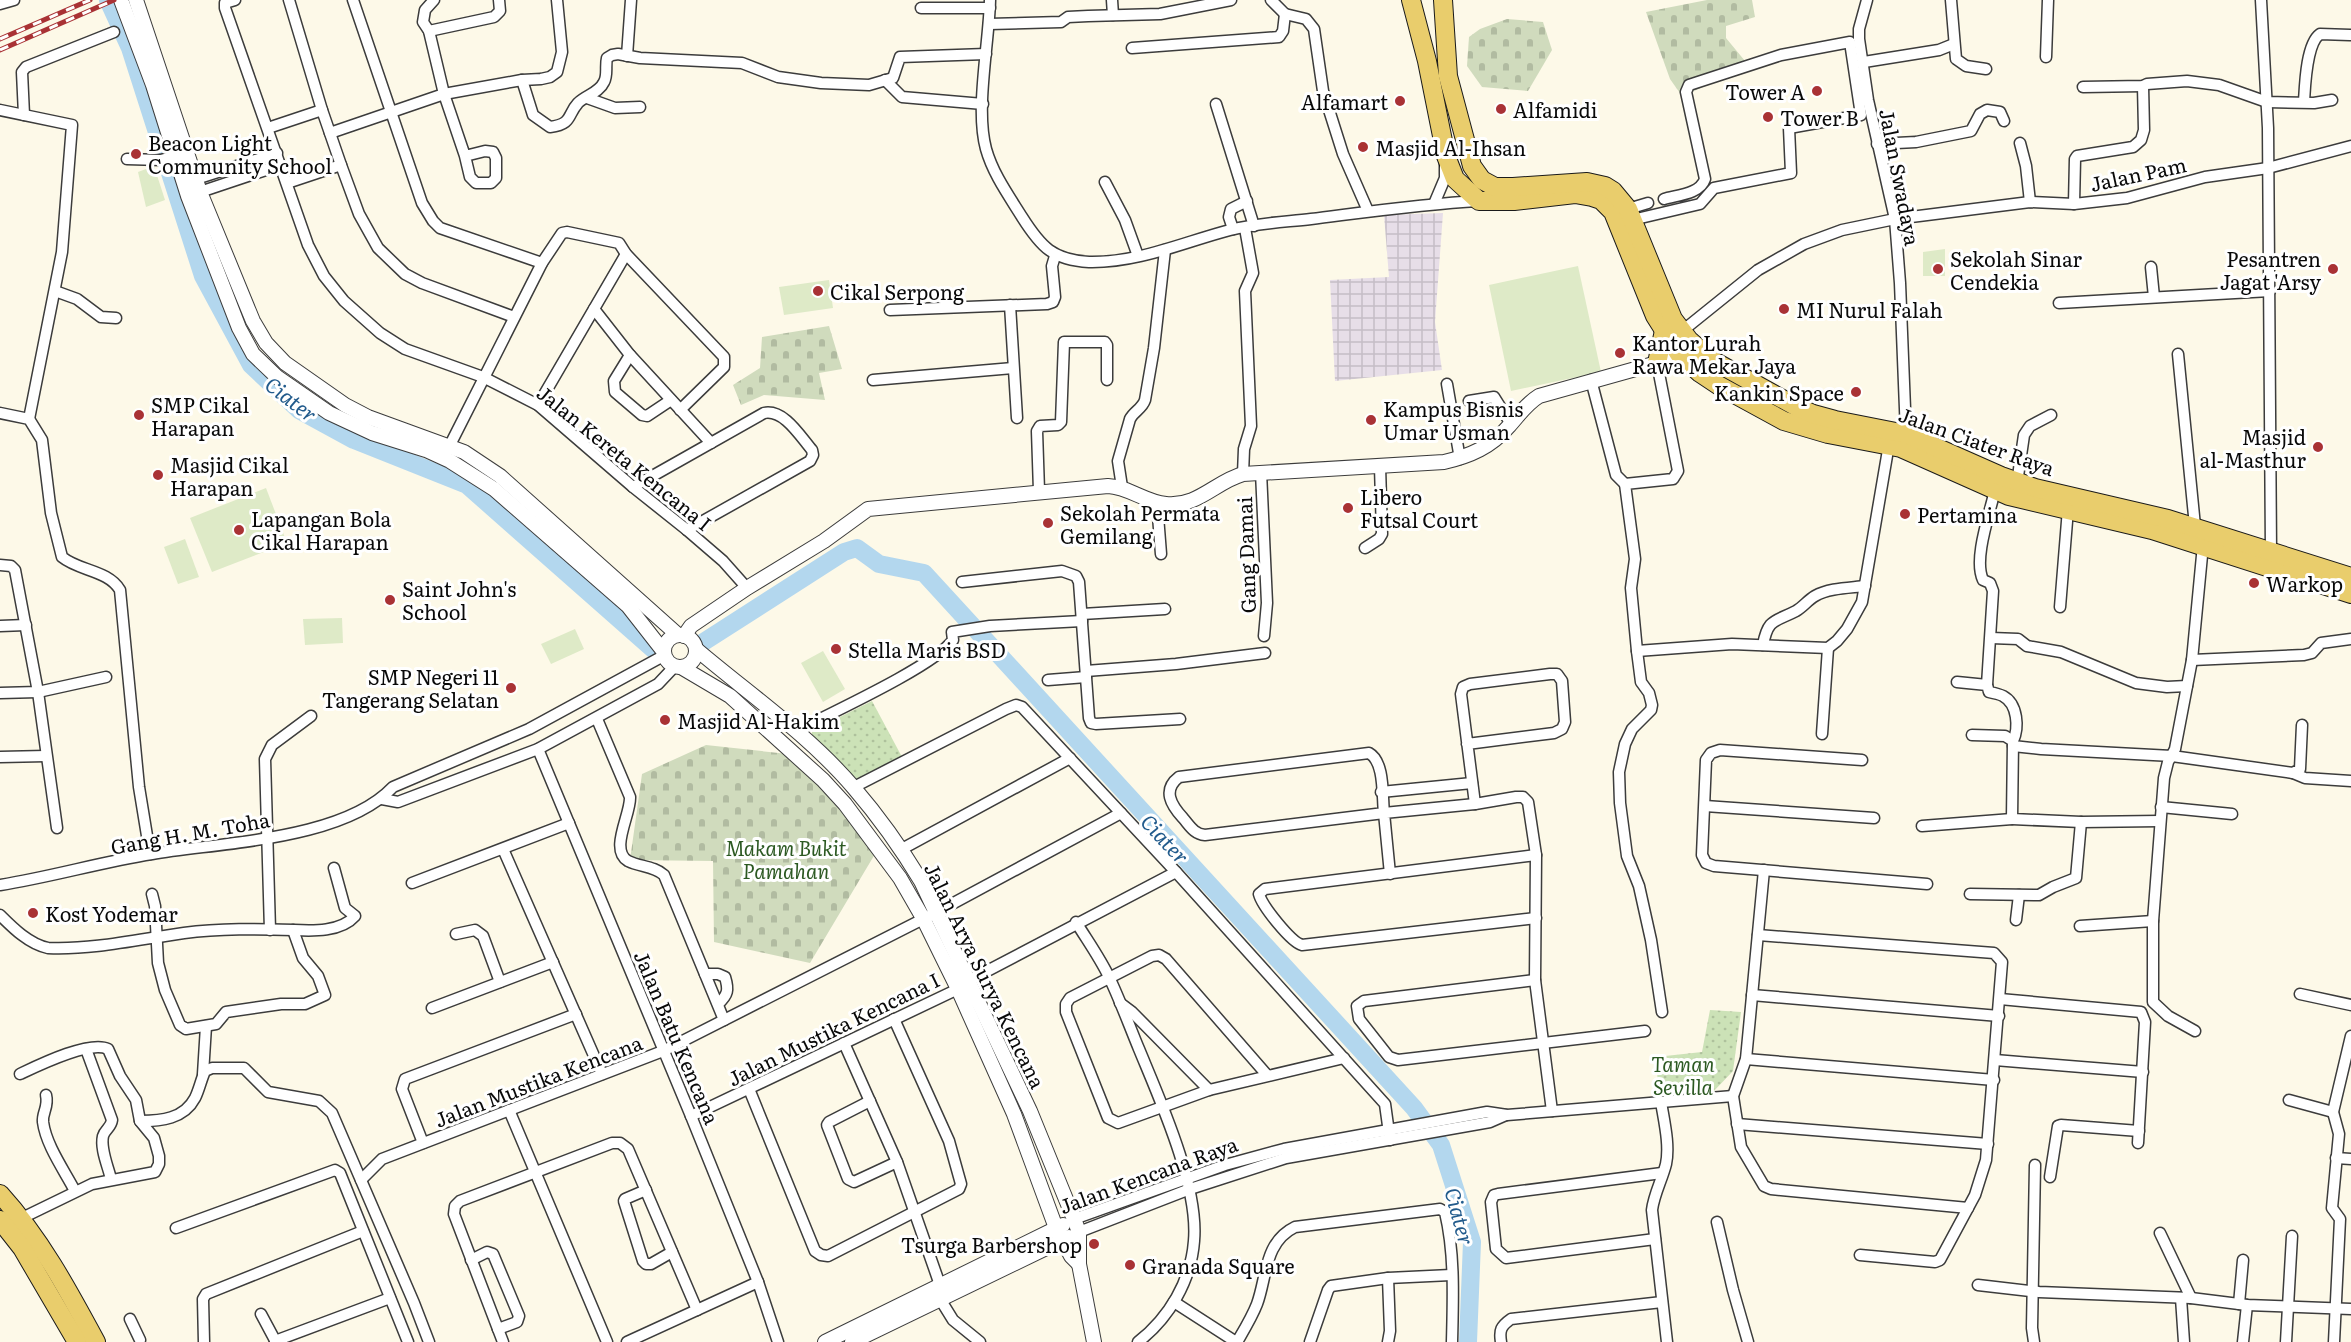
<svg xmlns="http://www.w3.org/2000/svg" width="2351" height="1342" font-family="Literata,serif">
  <defs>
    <pattern id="industrial-grid" width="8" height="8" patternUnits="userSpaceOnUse" patternTransform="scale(1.5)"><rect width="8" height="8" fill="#e7dee8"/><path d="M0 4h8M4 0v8" fill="none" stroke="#c5bdc6"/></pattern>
    <pattern id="cemetery-stones" width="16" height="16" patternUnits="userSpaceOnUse" patternTransform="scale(1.5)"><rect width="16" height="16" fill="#d0dbbd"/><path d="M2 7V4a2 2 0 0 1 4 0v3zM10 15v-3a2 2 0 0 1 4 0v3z" fill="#b1bba1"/></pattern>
    <pattern id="park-dots" width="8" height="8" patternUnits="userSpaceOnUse" patternTransform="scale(1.5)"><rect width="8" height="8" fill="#cce2b7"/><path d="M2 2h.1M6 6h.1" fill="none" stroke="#aec19c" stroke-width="1.8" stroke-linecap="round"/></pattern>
  </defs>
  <rect width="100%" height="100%" fill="#fdf9e8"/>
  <path fill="url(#industrial-grid)" d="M1443 213 1435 322 1442 370 1335 381 1330 280 1389 277 1384 215Z"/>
  <g fill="url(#cemetery-stones)">
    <path d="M1707 0H1752L1755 17 1726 26V38L1750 67 1682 96 1670 79 1646 12Z"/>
    <path d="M1507 19 1543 22 1552 50 1528 91 1482 87 1467 66 1469 37 1480 29Z"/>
    <path d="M829 326 842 369 819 373 825 400 764 395 741 405 733 385 760 368 762 337Z"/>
    <path d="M706 745 788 754 821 783 875 854 810 963 714 942 713 861 630 860 642 774Z"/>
  </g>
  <g fill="url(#park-dots)">
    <path d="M872 701 902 757 854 780 812 737V731Z"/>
    <path d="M1710 1010 1741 1012 1733 1071 1713 1092 1659 1099 1656 1057 1702 1052Z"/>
  </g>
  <g fill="#deeac7">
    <path d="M154 166 165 200 146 207 138 172Z"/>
    <path d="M1945 249V276H1923V252Z"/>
    <path d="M1578 266 1601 372 1511 391 1489 285Z"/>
    <path d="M829 280 833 308 784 315 779 287Z"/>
    <path d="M266 488 287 543 212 572 190 518Z"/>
    <path d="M185 539 199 577 178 584 164 547Z"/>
    <path d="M342 618 343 643 305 645 303 619Z"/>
    <path d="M575 629 584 649 551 664 541 644Z"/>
    <path d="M823 651 845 689 823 702 801 663Z"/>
  </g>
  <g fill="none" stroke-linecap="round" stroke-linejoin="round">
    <g stroke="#b3d7ee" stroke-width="18">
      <path d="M108 0 130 48 203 276 251 365 299 410 354 440 467 485 654 650"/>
      <path d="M702 643 844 552 857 548 879 564 924 573 1414 1108 1441 1145 1472 1242 1468 1342"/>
    </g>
    <defs>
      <g id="minor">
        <path d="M235 0 225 3V8L308 245 324 276 344 301 380 333 405 349 483 377 538 405 633 487 687 530 723 561 747 588"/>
        <path d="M289 0 322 110 341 165 359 214 378 248 405 274 422 283 514 317"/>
        <path d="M353 0 422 203 433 221 440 228 542 263"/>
        <path d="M434 0 425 10 423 22 429 31 444 94 465 156 485 151 493 152 496 158V178L491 183H476L470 177 465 156"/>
        <path d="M990 0C989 44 975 109 986 149 993 174 1009 196 1022 217 1041 247 1053 260 1089 262 1138 263 1184 242 1230 230 1256 223 1285 222 1311 219 1367 212 1422 204 1478 201"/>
        <path d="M1112 0 1113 15"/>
        <path d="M1271 0 1285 14 1306 19 1314 29 1323 91 1343 154 1368 211"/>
        <path d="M1867 0 1859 29V39L1868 100 1895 219 1900 283 1906 434"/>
        <path d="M1951 0 1956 59 1966 66 1986 69"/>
        <path d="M2261 0 2268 128 2271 553"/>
        <path d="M0 4 14 0"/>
        <path d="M921 8H990"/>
        <path d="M989 24 1061 22 1068 17 1088 16 1160 14 1231 0"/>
        <path d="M429 31 494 17 500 11 499 0"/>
        <path d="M1132 48 1279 37 1283 31 1285 14"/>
        <path d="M627 56 631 0"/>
        <path d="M2046 57 2048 0"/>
        <path d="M1864 62 1939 50 1954 44"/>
        <path d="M522 80 533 115 550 127C573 124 567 115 578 103 586 95 599 93 604 82 608 75 605 66 607 58L612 55 618 54 640 58 742 63 778 77 821 83 869 85 893 78 900 57 986 54"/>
        <path d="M885 80 902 97 983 104"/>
        <path d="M2083 87 2143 86 2147 84 2187 81 2219 85 2267 102 2314 103 2332 100"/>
        <path d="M587 98 615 108 640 107"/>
        <path d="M2304 102C2305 86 2306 44 2320 34L2350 35"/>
        <path d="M1216 104 1254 226"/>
        <path d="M0 110 72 125 62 252 29 419"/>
        <path d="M24 115 22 72 26 67 114 32"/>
        <path d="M268 128 322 110"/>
        <path d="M330 133 444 94 522 80 541 79 550 77 557 72 562 52 557 0"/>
        <path d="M2020 143 2026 166 2030 202"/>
        <path d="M1877 144 1916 142 1971 131 1980 114 1987 110 2000 112 2004 121"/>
        <path d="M127 159 161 160 175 156"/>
        <path d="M196 179 277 153"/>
        <path d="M1105 182 1125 220 1138 256"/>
        <path d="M287 183 341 165"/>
        <path d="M200 192 281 165"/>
        <path d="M1434 204 1445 178V164"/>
        <path d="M2074 204 2075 159 2077 156 2133 147 2141 140 2144 130 2143 86"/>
        <path d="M1628 209 1648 203"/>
        <path d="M1632 220 1700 204 1714 188 1791 173 1789 128 1861 115 1850 42 1781 55 1689 85 1686 92 1705 179C1700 194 1678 195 1664 199"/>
        <path d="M1233 229 1229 217 1231 209 1247 201"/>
        <path d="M2151 267 2154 297"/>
        <path d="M55 291 77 299 101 317 116 318"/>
        <path d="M2059 303 2270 291"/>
        <path d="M1010 305 1017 418"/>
        <path d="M594 309 630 355 711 443"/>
        <path d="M890 310 1047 304 1053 302 1055 297 1052 266 1055 256"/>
        <path d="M1681 332 1758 270 1804 244 1842 230 1895 219 2030 202 2074 204 2127 198 2205 177 2268 168 2351 146"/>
        <path d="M2178 354 2195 526"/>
        <path d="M630 355 614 381 615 392 642 415 647 416 671 400"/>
        <path d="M1657 363 1678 471 1673 479 1625 484 1635 559 1631 588 1637 651 1641 682 1649 693 1652 705 1651 710 1632 729 1625 744 1619 772 1620 803 1627 856 1639 886 1651 940 1662 1012"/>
        <path d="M873 380 1013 368"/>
        <path d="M1591 380 1616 475 1625 484"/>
        <path d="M1447 384 1460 459"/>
        <path d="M1469 401 1494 397 1511 424"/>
        <path d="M538 405 626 254"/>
        <path d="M0 413 29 419 42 440 51 513 62 557C79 571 108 570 120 590L139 787 150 854"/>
        <path d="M450 445 542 263 562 233 567 232 619 243 626 254 724 357V367L680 410"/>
        <path d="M1261 472 1267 603 1264 636"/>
        <path d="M1243 474 1244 449 1251 426 1245 291 1253 273 1245 228"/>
        <path d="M2017 483 2024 435 2030 426 2051 415"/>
        <path d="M633 487 764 413C784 409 800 436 812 450L813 455 810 461 687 530"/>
        <path d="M1122 487 1118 461 1130 419C1134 411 1142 409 1145 400L1154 348 1165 250"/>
        <path d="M1039 491 1037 431 1040 426 1058 425 1061 422 1064 342H1105L1107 345V380"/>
        <path d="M1157 503 1161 554"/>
        <path d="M1365 548 1379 539 1382 534 1380 466"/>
        <path d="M0 565 11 566 15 570 38 692 57 828"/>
        <path d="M962 582 1062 571 1076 576 1079 582 1089 718 1091 723 1096 724 1180 719"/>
        <path d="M2060 607 2068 509"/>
        <path d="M1082 614 1165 609"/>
        <path d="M0 626 26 625"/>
        <path d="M1991 638 2018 639 2027 646 2061 652 2136 683 2167 687 2187 686"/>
        <path d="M1763 645C1768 618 1775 622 1796 611 1803 607 1808 600 1815 596 1829 588 1849 588 1865 586"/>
        <path d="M1637 651 1732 644 1828 648 1837 641 1847 629 1862 602 1889 444"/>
        <path d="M2192 660 2304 655 2312 653 2321 643 2351 639"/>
        <path d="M1086 671 1176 664 1265 653"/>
        <path d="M1048 680 1086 677"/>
        <path d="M1957 682 1987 685 1989 692C1994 693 1999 694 2003 696 2018 704 2019 728 2013 741"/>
        <path d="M1987 685 1993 591 1990 583 1983 580C1973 559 1990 513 1995 490"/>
        <path d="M0 693 38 692 106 677"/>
        <path d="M597 719 630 797C631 814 609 850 628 861 640 867 654 866 664 875L724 1020"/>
        <path d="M796 731C829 714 936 665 953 640L952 632 990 626 1082 621"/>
        <path d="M1822 734 1828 648"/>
        <path d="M1972 735 2005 736 2013 741 2012 819 2081 822 2160 821"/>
        <path d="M1467 744 1554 733 1562 729 1565 722 1562 681 1557 674H1550L1470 684 1463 687 1461 694 1475 804"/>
        <path d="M2013 746 2041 749 2172 756 2293 773 2300 769 2302 725"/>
        <path d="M538 749 691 1116 758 1282 778 1342"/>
        <path d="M1369 753C1385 762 1382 796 1384 813L1205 835C1194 834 1190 826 1183 818 1171 805 1162 790 1179 777Z"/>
        <path d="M0 757 46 756"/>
        <path d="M1862 760 1720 750 1711 753 1706 760 1702 855 1706 863 1714 866 1927 884"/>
        <path d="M2293 773 2305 778 2351 781"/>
        <path d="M854 787 1006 709 1016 705 1022 707 1176 872 1385 1104 1390 1140"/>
        <path d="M1381 792 1472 783"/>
        <path d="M382 799 398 802 538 749 658 684 675 666"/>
        <path d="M1705 806 1874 818"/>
        <path d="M2161 807 2232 814"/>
        <path d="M1922 826 2012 819"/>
        <path d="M503 849 602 1074"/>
        <path d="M902 849 1070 758"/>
        <path d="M1764 870 1746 1059 1733 1096 1741 1147 1764 1186 1771 1189 1968 1208"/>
        <path d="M1390 874 1384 813 1475 804 1516 797H1523L1528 802 1536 855 1535 980 1552 1111"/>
        <path d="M412 883 569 823"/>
        <path d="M0 885C51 877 101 862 152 854 223 842 343 840 393 787L529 729 665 655"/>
        <path d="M152 894 155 906 158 963 165 990 180 1025 186 1029 216 1024 226 1012 281 1004H305L325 995 318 976 303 958 293 930"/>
        <path d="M1970 894 2039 895 2053 887 2076 878 2081 822"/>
        <path d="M0 915C13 928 29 944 48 948 93 950 140 939 184 933 220 928 258 929 294 930 313 931 341 932 355 916L345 908 334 868"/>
        <path d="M1536 918 1302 945C1291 942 1262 906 1259 894L1265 889 1536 855"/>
        <path d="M2016 920 2019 895"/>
        <path d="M1076 922C1087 940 1100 958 1109 977 1120 1000 1129 1025 1139 1049 1160 1100 1199 1186 1194 1241 1191 1281 1169 1318 1138 1342"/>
        <path d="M2080 926 2153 921"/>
        <path d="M270 930 265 759 272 745 311 716"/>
        <path d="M456 934 475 930 483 936 500 982"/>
        <path d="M1758 935 1994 953 2002 962 1986 1160 1975 1195 1940 1260 1935 1262 1860 1255"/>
        <path d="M705 974H718L725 977C729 990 728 995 718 1004"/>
        <path d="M1535 980 1364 1001 1357 1006 1359 1019 1389 1057 1398 1060 1645 1031"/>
        <path d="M968 981 1176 872"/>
        <path d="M2300 994 2351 1005"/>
        <path d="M1752 995 1999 1016"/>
        <path d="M2000 999 2141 1012 2145 1022 2138 1143"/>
        <path d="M1120 1003 1132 1012 1209 1090"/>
        <path d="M432 1008 553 962"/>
        <path d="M2195 1031 2168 1016 2153 1002V921L2164 778 2168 762 2175 749 2192 660 2203 545"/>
        <path d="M844 1043 897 1162 940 1285"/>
        <path d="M86 1049 112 1120C111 1128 105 1129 103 1136 100 1149 108 1166 111 1179"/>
        <path d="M1746 1059 1994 1080"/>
        <path d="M1995 1060 2143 1072"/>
        <path d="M20 1074C39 1065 90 1040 108 1049L120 1076 136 1100 140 1121 154 1138 159 1156V1164L155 1172 92 1184 22 1218"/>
        <path d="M203 1074 206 1026"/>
        <path d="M1267 1075 1166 959 1159 955 1152 956 1070 998 1066 1004V1012L1108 1118 1118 1123 1209 1090 1344 1058"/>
        <path d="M749 1089 815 1251 821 1255 828 1256 959 1189 961 1184 949 1141 894 1019"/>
        <path d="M46 1095C49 1107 42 1112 43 1122 46 1145 64 1170 75 1191"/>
        <path d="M2289 1100 2333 1112"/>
        <path d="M870 1101 829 1122 827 1125 848 1179 854 1182 897 1162"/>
        <path d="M1661 1102C1664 1121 1670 1145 1666 1164 1662 1180 1654 1194 1652 1210L1667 1342"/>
        <path d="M509 1110 607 1342"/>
        <path d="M691 1116 958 989"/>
        <path d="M140 1121C161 1121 184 1119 195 1098 199 1090 201 1080 205 1071L212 1068H244L268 1092 319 1101 332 1113 414 1303 429 1342"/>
        <path d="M1737 1124 1988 1144"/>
        <path d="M423 1143 402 1089 405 1079 576 1014"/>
        <path d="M2336 1158 2351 1159"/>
        <path d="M2050 1177 2058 1126 2061 1125 2139 1131"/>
        <path d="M361 1180 382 1159 663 1051 937 912 1121 813"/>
        <path d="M646 1190 625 1199 624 1201 643 1261 646 1264H651L672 1252"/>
        <path d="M1074 1219 1225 1165 1284 1149 1487 1112 1507 1115 1733 1096"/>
        <path d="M1717 1222 1733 1290 1748 1342"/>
        <path d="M176 1228 335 1170 340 1173 408 1342"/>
        <path d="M1079 1232 1190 1189 1286 1158 1490 1122 1506 1115"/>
        <path d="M2160 1233 2191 1298"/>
        <path d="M1655 1239 1506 1258 1496 1249 1491 1202 1494 1195 1498 1194 1662 1173"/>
        <path d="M471 1260 487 1252 493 1254 519 1316 517 1322 498 1329"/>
        <path d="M1978 1285 2039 1292 2191 1298 2247 1305 2351 1309"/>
        <path d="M2181 1298 2184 1342"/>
        <path d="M940 1299 953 1320 980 1342"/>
        <path d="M1174 1302 1236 1342"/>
        <path d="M2239 1304 2243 1260"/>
        <path d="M261 1314 276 1342"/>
        <path d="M130 1319 140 1340"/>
        <path d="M275 1341 390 1298"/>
        <path d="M204 1342 203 1299 206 1294 363 1231"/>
        <path d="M503 1342 454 1214 455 1206 460 1201 612 1143H620L628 1149 697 1310"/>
        <path d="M627 1342 758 1282"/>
        <path d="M1237 1342C1244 1330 1252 1317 1257 1304 1267 1277 1264 1242 1295 1227L1440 1209 1445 1212C1455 1254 1453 1299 1452 1342"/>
        <path d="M1310 1342 1328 1290 1331 1286 1388 1278 1451 1275"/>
        <path d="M1388 1342 1390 1331 1388 1278"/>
        <path d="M1501 1342C1499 1330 1501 1326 1511 1319L1662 1302"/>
        <path d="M2034 1342 2032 1328 2035 1165"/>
        <path d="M2243 1342 2247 1305"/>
        <path d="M2286 1342 2292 1236"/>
        <path d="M2334 1342 2340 1219 2332 1208 2339 1134 2333 1112 2351 1036"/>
      </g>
      <g id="tertiary">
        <path d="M121 0 153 85 188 196 239 328 253 354 277 377 329 413 372 433 426 450 450 461 494 489 628 606 664 652"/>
        <path d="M136 0 200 192 253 321 266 343 285 363 345 405 368 417 464 452 500 476 678 635"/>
        <circle cx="680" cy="651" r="16"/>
        <path d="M684 636 691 626 747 588 824 541 868 509 1108 486C1129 487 1145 502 1166 504 1198 507 1215 482 1243 474L1444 462C1470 456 1491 447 1509 426 1519 415 1526 404 1539 396L1657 363 1679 354"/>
        <path d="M696 649C749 694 809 735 854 788 879 817 901 848 921 881L1030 1111 1074 1219 1079 1232V1264L1094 1342"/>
        <path d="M681 667 730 696 823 780 845 804 900 878 923 918 958 989 1014 1114 1056 1228 1071 1256 1079 1264"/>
        <path d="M825 1342 1063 1225"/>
        <path d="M852 1342 1069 1237"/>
      </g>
      <g id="primary">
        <path d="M1411 0 1427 61 1446 156 1455 179 1479 201H1514L1575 194 1592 197 1601 200 1613 212 1655 316 1679 354 1700 373 1718 385 1784 421 1828 434 1901 448 2009 496 2152 530 2351 594"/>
        <path d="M1443 0 1448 76 1472 166 1482 180 1495 187H1513L1587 182 1605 186 1613 191 1628 209 1673 319 1689 340 1712 360 1795 406 1813 414 1835 420 1906 434 2001 476 2035 488 2168 519 2351 577"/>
        <path d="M1657 363 1664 331"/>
        <path d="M0 1194C40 1238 68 1290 96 1342"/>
        <path d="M0 1220 22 1248 77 1342"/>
      </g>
    </defs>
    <use href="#minor" stroke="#3c3c3c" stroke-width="13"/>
    <use href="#tertiary" stroke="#3c3c3c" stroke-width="16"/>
    <use href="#primary" stroke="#1a1a1a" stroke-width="20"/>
    <use href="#minor" stroke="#fff" stroke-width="10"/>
    <use href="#tertiary" stroke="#fff" stroke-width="14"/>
    <use href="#primary" stroke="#e9cd6c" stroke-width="18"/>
    <defs>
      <g id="rail">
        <path d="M0 39 90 0"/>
        <path d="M0 50 114 0"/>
      </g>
    </defs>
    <use href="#rail" stroke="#a93235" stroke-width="5"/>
    <use href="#rail" stroke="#fff" stroke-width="3" stroke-dasharray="9" stroke-linecap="butt"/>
  </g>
  <g fill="#a93235" stroke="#fff" stroke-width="2">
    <circle cx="1817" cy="91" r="6"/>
    <circle cx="1400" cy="101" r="6"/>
    <circle cx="1501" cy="109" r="6"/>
    <circle cx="1768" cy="117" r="6"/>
    <circle cx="1363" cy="147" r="6"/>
    <circle cx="136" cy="154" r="6"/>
    <circle cx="1938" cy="269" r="6"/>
    <circle cx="2333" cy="269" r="6"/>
    <circle cx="818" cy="291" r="6"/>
    <circle cx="1784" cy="309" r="6"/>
    <circle cx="1620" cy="353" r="6"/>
    <circle cx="1856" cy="392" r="6"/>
    <circle cx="139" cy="415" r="6"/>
    <circle cx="1371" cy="420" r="6"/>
    <circle cx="2318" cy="447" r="6"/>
    <circle cx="158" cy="475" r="6"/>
    <circle cx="1348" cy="508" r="6"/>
    <circle cx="1905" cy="514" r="6"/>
    <circle cx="1048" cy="523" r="6"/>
    <circle cx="239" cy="530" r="6"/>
    <circle cx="2254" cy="583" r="6"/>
    <circle cx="390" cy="600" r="6"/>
    <circle cx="836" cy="649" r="6"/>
    <circle cx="511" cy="688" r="6"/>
    <circle cx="665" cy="720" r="6"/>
    <circle cx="33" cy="913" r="6"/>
    <circle cx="1094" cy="1244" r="6"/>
    <circle cx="1130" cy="1265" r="6"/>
  </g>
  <g text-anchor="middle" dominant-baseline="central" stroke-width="6" stroke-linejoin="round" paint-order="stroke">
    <g font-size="20" fill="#090909" stroke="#fff" text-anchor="start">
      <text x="1805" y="91" text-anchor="end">Tower A</text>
      <text x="1388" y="101" text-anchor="end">Alfamart</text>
      <text x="1513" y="109">Alfamidi</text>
      <text x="1780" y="117">Tower B</text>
      <text x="148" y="142">Beacon Light<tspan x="148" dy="23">Community School</tspan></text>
      <text x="1375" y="147">Masjid Al-Ihsan</text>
      <text x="1950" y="258">Sekolah Sinar<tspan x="1950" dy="23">Cendekia</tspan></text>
      <text x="2321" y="258" text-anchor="end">Pesantren<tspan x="2321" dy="23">Jagat 'Arsy</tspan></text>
      <text x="830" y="291">Cikal Serpong</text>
      <text x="1796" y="309">MI Nurul Falah</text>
      <text x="1632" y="342">Kantor Lurah<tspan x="1632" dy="23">Rawa Mekar Jaya</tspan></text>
      <text x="1844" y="392" text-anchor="end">Kankin Space</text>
      <text x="151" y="404">SMP Cikal<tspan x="151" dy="23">Harapan</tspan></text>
      <text x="1383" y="408">Kampus Bisnis<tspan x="1383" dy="23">Umar Usman</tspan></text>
      <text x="2306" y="436" text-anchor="end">Masjid<tspan x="2306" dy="23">al-Masthur</tspan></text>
      <text x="170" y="464">Masjid Cikal<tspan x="170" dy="23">Harapan</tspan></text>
      <text x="1360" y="496">Libero<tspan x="1360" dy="23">Futsal Court</tspan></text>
      <text x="1060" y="512">Sekolah Permata<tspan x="1060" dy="23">Gemilang</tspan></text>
      <text x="1917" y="514">Pertamina</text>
      <text x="251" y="518">Lapangan Bola<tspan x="251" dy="23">Cikal Harapan</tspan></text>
      <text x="2266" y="583">Warkop</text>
      <text x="402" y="588">Saint John's<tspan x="402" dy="23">School</tspan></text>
      <text x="848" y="649">Stella Maris BSD</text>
      <text x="499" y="676" text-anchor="end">SMP Negeri 11<tspan x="499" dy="23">Tangerang Selatan</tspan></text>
      <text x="677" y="720">Masjid Al-Hakim</text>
      <text x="45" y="913">Kost Yodemar</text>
      <text x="1082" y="1244" text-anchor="end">Tsurga Barbershop</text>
      <text x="1142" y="1265">Granada Square</text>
    </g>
    <g font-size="20" fill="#090909" stroke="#fff">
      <text transform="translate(2138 173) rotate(-12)">Jalan Pam</text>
      <text transform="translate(1901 177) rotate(79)">Jalan Swadaya</text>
      <text transform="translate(1977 440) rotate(20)">Jalan Ciater Raya</text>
      <text transform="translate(625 457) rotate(39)">Jalan Kereta Kencana I</text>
      <text transform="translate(1245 555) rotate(-92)">Gang Damai</text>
      <text transform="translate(190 832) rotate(-10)">Gang H. M. Toha</text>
      <text transform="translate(986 975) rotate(64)">Jalan Arya Surya Kencana</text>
      <text transform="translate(833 1028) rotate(-26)">Jalan Mustika Kencana I</text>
      <text transform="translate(678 1037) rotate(67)">Jalan Batu Kencana</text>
      <text transform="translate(538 1080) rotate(-21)">Jalan Mustika Kencana</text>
      <text transform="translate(1148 1174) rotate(-20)">Jalan Kencana Raya</text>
    </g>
    <g font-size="20" font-style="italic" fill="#2c5922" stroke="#fff">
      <text x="786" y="847">Makam Bukit<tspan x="786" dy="23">Pamahan</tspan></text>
      <text x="1683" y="1063">Taman<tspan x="1683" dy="23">Sevilla</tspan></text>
    </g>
    <g font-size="21" font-style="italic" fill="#225b8c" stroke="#fff">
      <text transform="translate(292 398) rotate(38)">Ciater</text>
      <text transform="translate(1166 838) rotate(47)">Ciater</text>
      <text transform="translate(1461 1216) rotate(75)">Ciater</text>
    </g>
  </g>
</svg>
